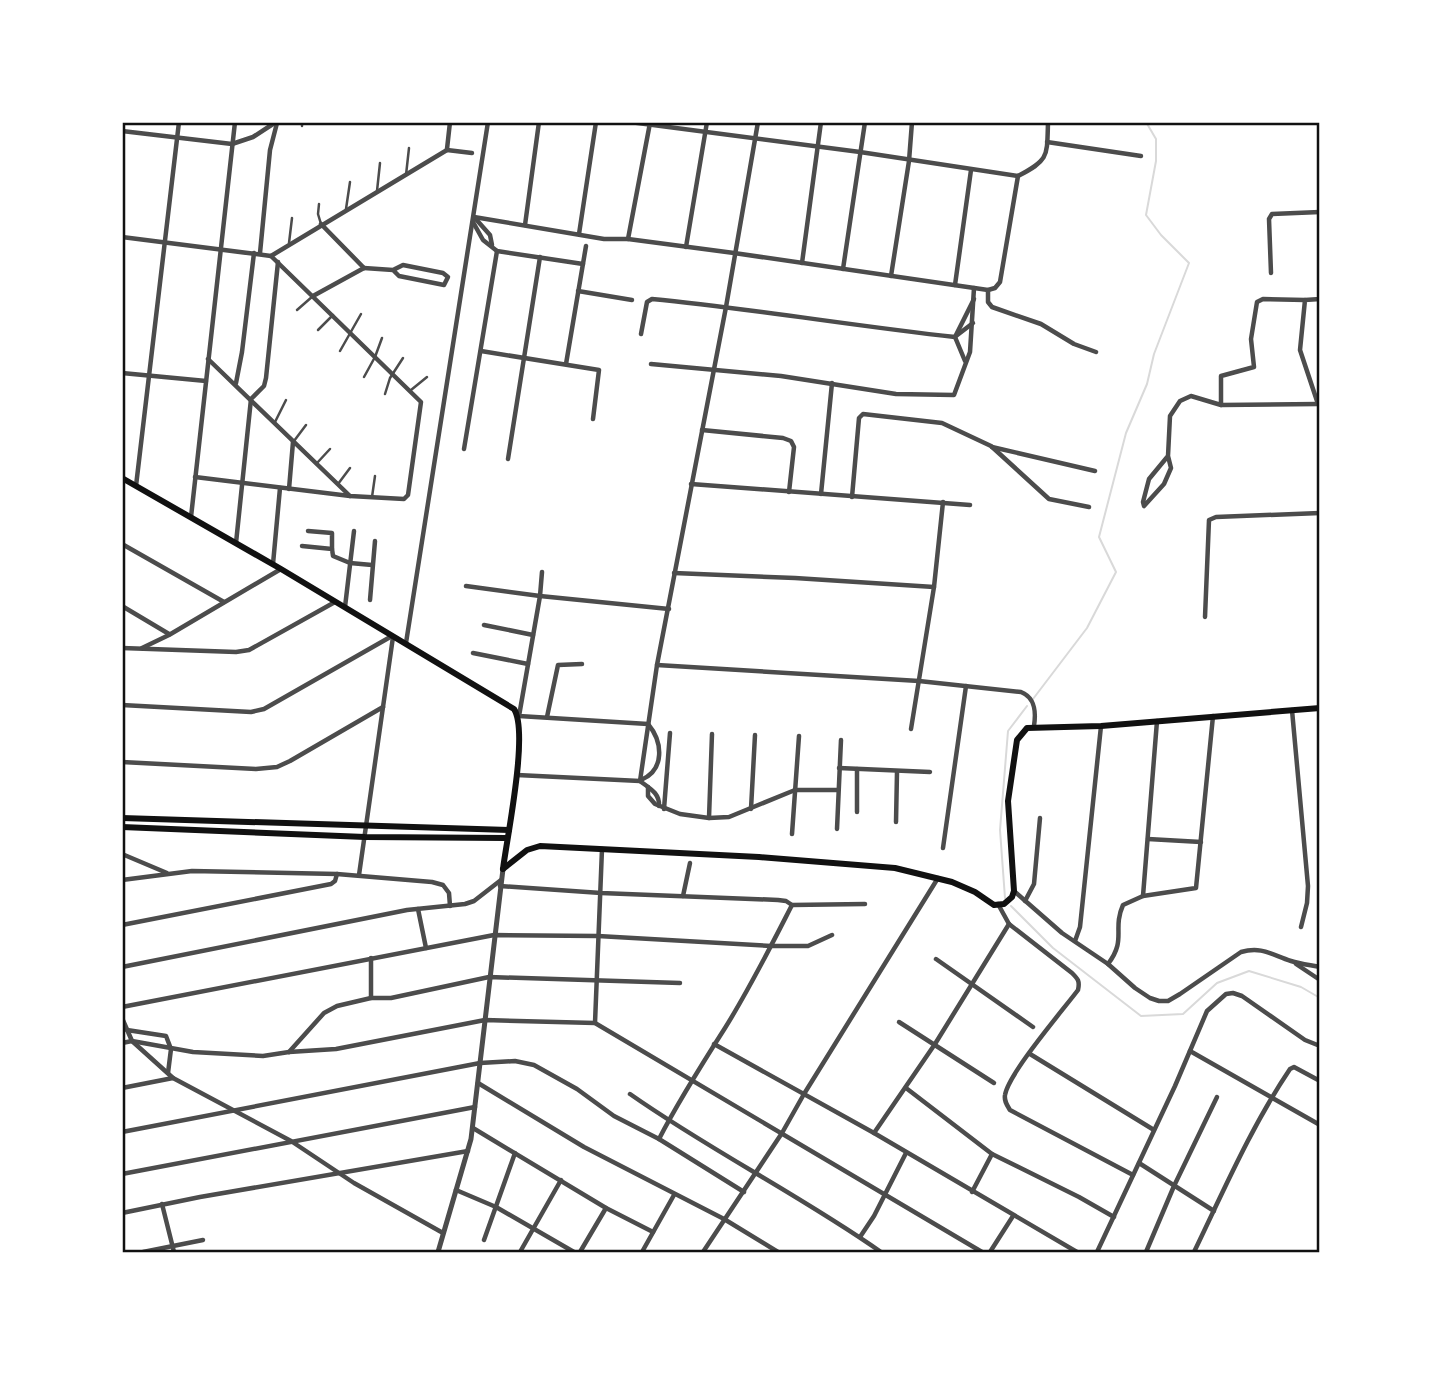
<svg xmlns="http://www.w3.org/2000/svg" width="1442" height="1375" font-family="Mulish,sans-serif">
  <rect width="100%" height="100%" fill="#fff"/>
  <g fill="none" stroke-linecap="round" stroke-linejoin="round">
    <g stroke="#d9d9d9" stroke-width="2">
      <path d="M1033 699 1087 628 1116 572 1099 537 1126 433 1147 384 1154 354 1189 263 1161 235 1146 215 1156 161V139L1146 122"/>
      <path d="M1005 898 1000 830 1008 731 1027 706"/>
      <path d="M1011 906 1053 948 1141 1016 1183 1014 1217 983 1249 971 1301 987 1320 998"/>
    </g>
    <g stroke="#4c4c4c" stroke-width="2.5">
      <path d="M302 122V126"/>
      <path d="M406 175 409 148"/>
      <path d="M377 191 380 163"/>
      <path d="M319 204 318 214 321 224"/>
      <path d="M346 209 350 182"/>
      <path d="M289 243 292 218"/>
      <path d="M297 310 313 296"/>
      <path d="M318 330 333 315"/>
      <path d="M340 351 361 314"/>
      <path d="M364 377 375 357 382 338"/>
      <path d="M411 390 427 377"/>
      <path d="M385 394 390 378 403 358"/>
      <path d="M275 422 286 400"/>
      <path d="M294 441 306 425"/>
      <path d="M317 463 330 449"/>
      <path d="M338 484 350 468"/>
      <path d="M372 497 375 476"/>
    </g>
    <g stroke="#4c4c4c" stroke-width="4.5">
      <path d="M630 122 860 152 1018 176"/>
      <path d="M122 131 232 144 253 137 276 122"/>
      <path d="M1047 142 1141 156"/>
      <path d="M447 149 450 122"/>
      <path d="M447 150 472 153"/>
      <path d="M1018 176C1049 160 1047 157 1048 122"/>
      <path d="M474 217 604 239H628L734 253 988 290 995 288 1000 282 1018 176"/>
      <path d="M474 217 490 235 492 245"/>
      <path d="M473 222 483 240 497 251 583 264"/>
      <path d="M321 224 364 268"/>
      <path d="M525 225 539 122"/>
      <path d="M579 234 596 122"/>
      <path d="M122 237 271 256 421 402 408 495 404 499 350 496 195 477"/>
      <path d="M628 239 650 123"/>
      <path d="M686 247 707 122"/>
      <path d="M260 253 270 150 277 123"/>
      <path d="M271 256 447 150"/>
      <path d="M802 263 821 122"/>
      <path d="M364 268 393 270 403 265 443 273 448 277 444 285 399 276 393 270"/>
      <path d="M843 269 865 122"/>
      <path d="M1271 273 1269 219 1272 214 1320 212"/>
      <path d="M891 276 909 161 912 122"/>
      <path d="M955 285 971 170"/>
      <path d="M988 290V302L992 307 1041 324 1074 344 1096 352"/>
      <path d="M578 291 632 300"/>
      <path d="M313 296 364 268"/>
      <path d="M641 334 647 302 652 299C754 309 854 326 955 337"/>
      <path d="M956 336 973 323"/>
      <path d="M481 351 599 370 593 419"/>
      <path d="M208 359 350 496"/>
      <path d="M965 361 955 337 974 299"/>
      <path d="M566 364 586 246"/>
      <path d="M651 364 781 376 896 394 954 395 970 352 974 288"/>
      <path d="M122 373 206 381"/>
      <path d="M236 383 242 352 254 253"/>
      <path d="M1318 404 1300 350 1305 300 1320 299"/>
      <path d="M1221 405 1318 404"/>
      <path d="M702 430 783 438 791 441 794 447 789 492"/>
      <path d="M992 447 1095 471"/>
      <path d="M464 449 497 251"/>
      <path d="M1168 456 1171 468 1164 484 1144 506 1143 502 1149 479 1168 456 1170 416 1180 401 1191 396 1221 405V376L1254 367 1251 339 1257 302 1263 299 1305 300"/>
      <path d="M508 459 540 257"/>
      <path d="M691 484 970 505"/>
      <path d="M136 486 179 122"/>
      <path d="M289 489 293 442"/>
      <path d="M821 494 832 383"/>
      <path d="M852 497 859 418 863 414 942 423 991 446 1049 499 1089 507"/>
      <path d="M191 517 235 122"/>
      <path d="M308 531 332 533V549"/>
      <path d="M236 543 251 399 264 386 266 378 278 262"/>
      <path d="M122 544 224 602"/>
      <path d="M302 546 332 549 333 556 350 563 372 565"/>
      <path d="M273 564 280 488"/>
      <path d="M542 572 540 596 519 716 648 724C663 742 665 770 641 780"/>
      <path d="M674 573 795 578 934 587"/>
      <path d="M466 586 540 596 669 609"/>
      <path d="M370 600 375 541"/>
      <path d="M122 606 169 634"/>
      <path d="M345 607 354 531"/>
      <path d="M1205 617 1209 520 1216 517 1320 513"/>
      <path d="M484 625 533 635"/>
      <path d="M406 643 488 122"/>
      <path d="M122 648 236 652 249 650 335 602"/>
      <path d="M142 648 169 635 281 569"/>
      <path d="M473 653 528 664"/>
      <path d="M657 665 919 681 1021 692C1036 698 1036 713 1034 726"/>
      <path d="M122 705 251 712 264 709 392 636"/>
      <path d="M1292 710 1308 886 1307 903 1301 927"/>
      <path d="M547 717 558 665 582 664"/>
      <path d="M911 729 934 587 943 502"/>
      <path d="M122 762 256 769 277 767 290 761 383 707"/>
      <path d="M839 768 930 772"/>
      <path d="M517 775 640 781"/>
      <path d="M640 781 657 665 726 307 758 122"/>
      <path d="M640 781C649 788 660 793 659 806"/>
      <path d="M648 787V796L655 804 680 814 709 818 729 817 795 790H838"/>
      <path d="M664 809 670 733"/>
      <path d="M751 809 755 735"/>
      <path d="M857 812V769"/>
      <path d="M709 818 712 734"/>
      <path d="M896 822 897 772"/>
      <path d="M837 829 841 740"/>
      <path d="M792 834 799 736"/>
      <path d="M1148 839 1201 842"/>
      <path d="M943 848 966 686"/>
      <path d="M122 854 167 873"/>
      <path d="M359 875 393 637"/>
      <path d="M122 880 192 871 337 874 432 882 443 885 449 893 450 906"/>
      <path d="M500 886 601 893 778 900 786 901 792 905 865 904"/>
      <path d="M1014 891 1062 933 1108 964 1135 988 1150 998 1159 1001H1168L1180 994 1241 952C1262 946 1272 955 1291 961 1300 964 1310 965 1320 967"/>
      <path d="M683 896 690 863"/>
      <path d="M1143 896 1157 721"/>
      <path d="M1025 901 1034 884 1040 818"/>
      <path d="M998 904 1009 924 1072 973C1078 979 1080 981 1078 990 1063 1010 1008 1074 1005 1095 1004 1101 1007 1105 1010 1110L1133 1175"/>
      <path d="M418 909 426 948"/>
      <path d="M122 925 331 884 335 881 337 874"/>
      <path d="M1075 941 1080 927 1101 726"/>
      <path d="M936 959 1033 1027"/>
      <path d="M1108 964C1127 939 1112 930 1123 905L1143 896 1196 888 1213 716"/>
      <path d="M1296 964 1320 980"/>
      <path d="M122 967 407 910 465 904 474 901 501 880"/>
      <path d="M371 998V958"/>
      <path d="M122 1007 494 935 598 936 771 946H808L832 935"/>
      <path d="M122 1018 132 1041 173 1078 291 1141 354 1183 443 1233"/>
      <path d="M899 1022 994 1083"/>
      <path d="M595 1023 602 849"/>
      <path d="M127 1030 166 1036 171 1049 168 1073"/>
      <path d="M122 1043 132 1041 193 1052 263 1056 289 1052 336 1049 485 1020 595 1023 982 1252"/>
      <path d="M714 1044 874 1133 1077 1252"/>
      <path d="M1190 1051 1320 1125"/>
      <path d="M289 1052 324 1013 337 1006 371 998H391L489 977 680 983"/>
      <path d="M1030 1054 1154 1130"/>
      <path d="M478 1083 584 1147 724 1219 778 1252"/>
      <path d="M122 1088 173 1078"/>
      <path d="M906 1088 992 1154 1079 1197 1114 1217"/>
      <path d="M630 1094C711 1151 800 1195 881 1252"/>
      <path d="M473 1128 606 1208 653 1232"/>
      <path d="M122 1132 480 1063 515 1061 534 1065 577 1089 614 1116 659 1139 744 1192"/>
      <path d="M874 1133 935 1044 1009 924"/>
      <path d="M659 1139C679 1100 702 1064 725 1028 750 988 771 946 792 905"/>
      <path d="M1139 1163 1214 1211"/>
      <path d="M122 1174 475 1107"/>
      <path d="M456 1190 496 1207 574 1252"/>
      <path d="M972 1192 992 1154"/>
      <path d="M162 1204 174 1252"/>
      <path d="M122 1213 200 1197 468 1151"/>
      <path d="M860 1237 874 1216 906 1153"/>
      <path d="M484 1240 515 1153"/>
      <path d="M143 1252 203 1240"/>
      <path d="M520 1252 561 1180"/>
      <path d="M580 1252 606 1208"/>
      <path d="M642 1252 674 1195"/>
      <path d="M703 1252 782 1133 804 1094 938 878"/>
      <path d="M990 1252 1013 1216"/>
      <path d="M1097 1252 1175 1086 1207 1011 1226 994 1233 993 1242 996 1305 1040 1320 1046"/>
      <path d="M1146 1252 1174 1186 1217 1097"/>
      <path d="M1194 1252C1224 1190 1251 1127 1290 1069L1294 1067 1320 1081"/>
    </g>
    <path stroke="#4c4c4c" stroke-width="5" d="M438 1252 471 1139 503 869"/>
    <g stroke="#111" stroke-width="6">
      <path d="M122 478 281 569 514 709C529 732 507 837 503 869"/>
      <path d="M122 818 509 830"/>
      <path d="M122 827 365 837 506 838"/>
      <path d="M503 869 527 850 540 846 759 857 895 868 952 882 975 892 994 905 1004 904 1012 897 1014 891 1008 801 1017 740 1027 728 1101 726 1320 708"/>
    </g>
  </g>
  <rect width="1442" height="1375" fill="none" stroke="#ffffff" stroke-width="248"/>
  <rect x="124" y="124" width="1194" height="1127" fill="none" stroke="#111" stroke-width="2.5"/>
</svg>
